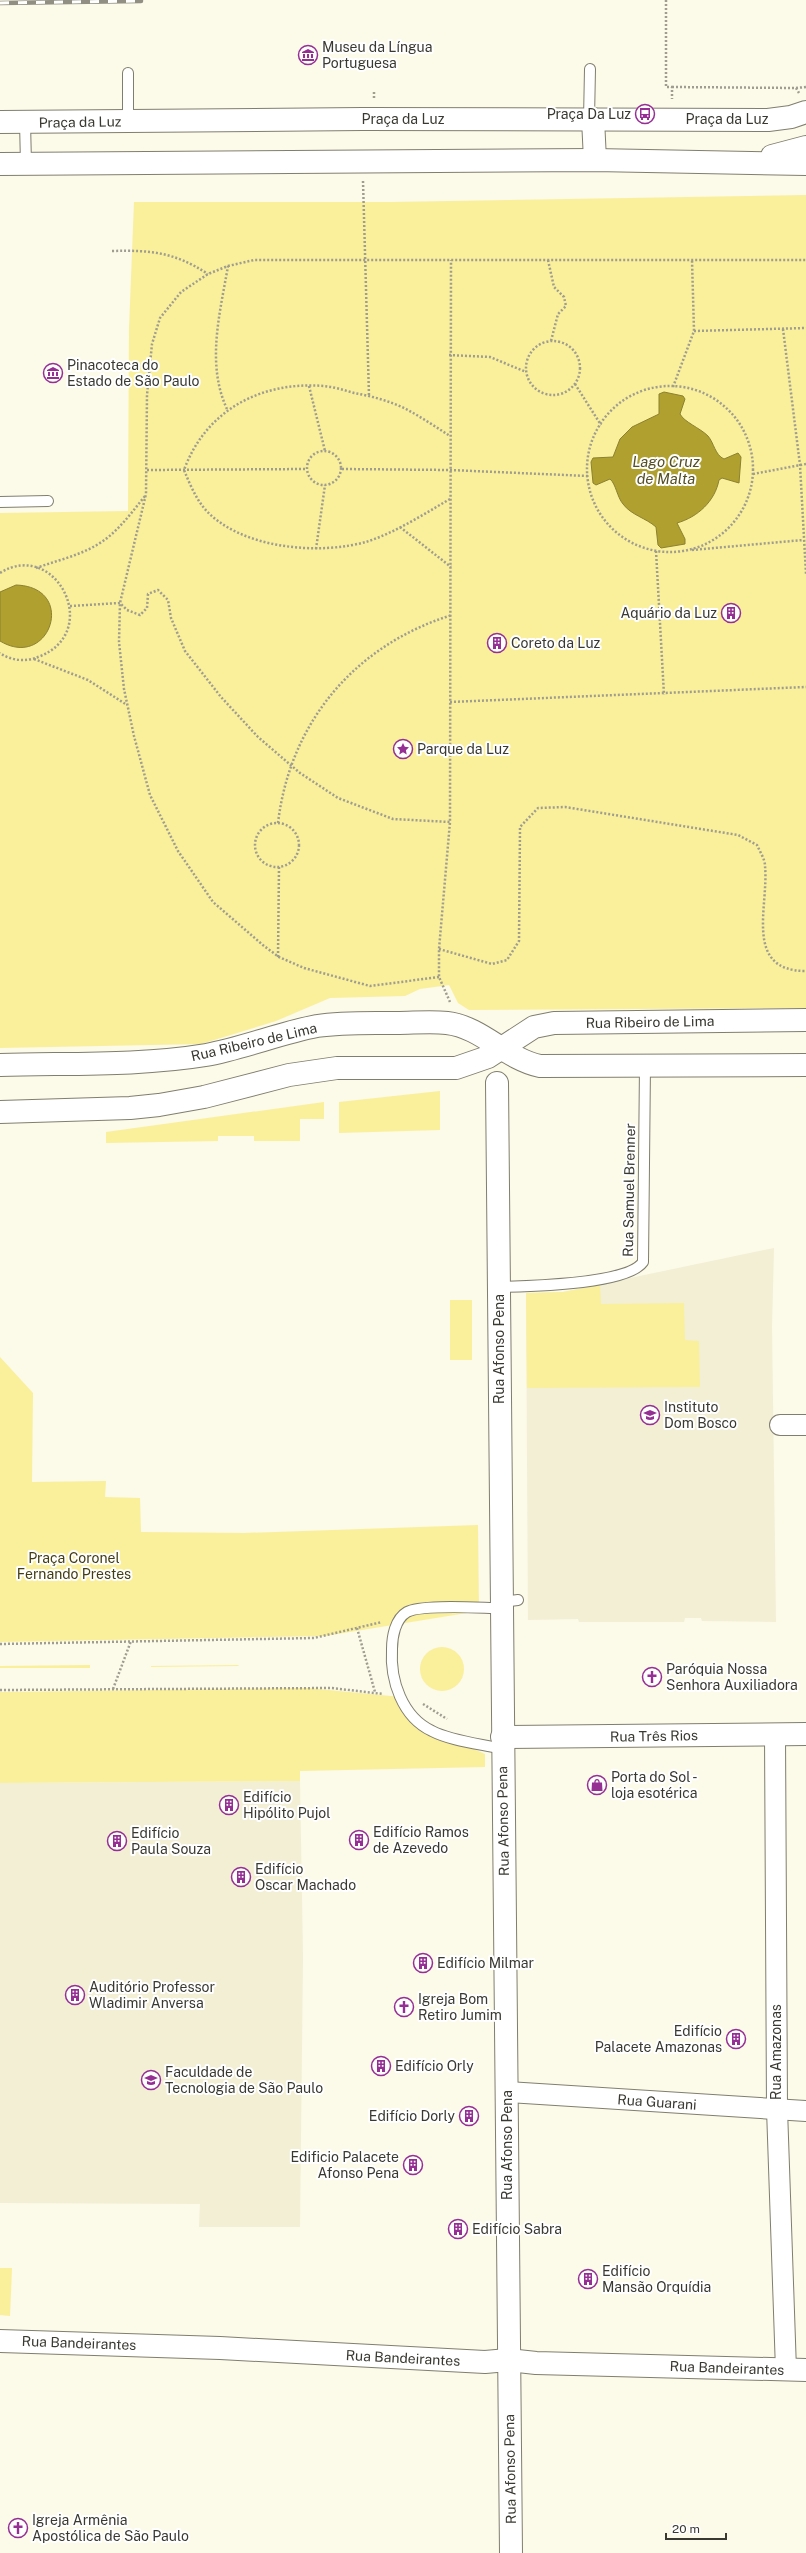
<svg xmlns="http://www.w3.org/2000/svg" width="806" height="2553" font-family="'Public Sans',sans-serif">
  <rect width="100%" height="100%" fill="#fcfae8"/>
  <g fill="#f2efd5">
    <path d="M774 1248 772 1327 776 1622 702 1621 701 1618H685L684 1622H579L578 1619 528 1620 526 1293 563 1292Z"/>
    <path d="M300 1781 303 1957 300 2227H199L200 2204 0 2203V1783Z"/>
  </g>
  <g fill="#faef9b">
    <path d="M806 195V1008L469 1010 458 1003 449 985 420 989 405 996 330 998 276 1021 201 1044 0 1048V513L128 511 129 329 134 202H391Z"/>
    <path d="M440 1091V1130L339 1133V1102Z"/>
    <path d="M324 1102V1119H300V1141H254V1136H218V1141L106 1143V1132Z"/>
    <path d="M600 1285 601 1304 684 1303 685 1340 699 1341 700 1387 527 1388 526 1293 563 1292Z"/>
    <rect x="450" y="1300" width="22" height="60"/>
    <path d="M0 1357 33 1393 32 1482 106 1481 105 1497 140 1498 141 1532 244 1533 478 1525 479 1611 325 1636 0 1642Z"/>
    <circle cx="442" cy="1669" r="22"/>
    <path d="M90 1665V1668H0V1666Z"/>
    <path d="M239 1665 238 1666 151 1667V1666Z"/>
    <path d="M308 1688 401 1697 425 1727 485 1754V1767L300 1771V1781L0 1783V1692Z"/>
    <path d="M0 2268H12L10 2316 0 2315Z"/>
  </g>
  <g fill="#afa02f" stroke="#8c8130">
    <path d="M664 392 683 396 685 399 680 414C684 422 700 428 708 436 714 443 715 455 724 459L738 453 741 457 739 483 722 478 719 480C715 501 698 517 677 523L685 539V544L661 548 658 545 656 527C646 518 631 515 623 504 617 497 616 484 610 479L596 485 593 483 591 462 593 458 613 457 620 439 632 427 659 414V394Z"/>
    <path d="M16 585C78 587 50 671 0 641V592Z"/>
  </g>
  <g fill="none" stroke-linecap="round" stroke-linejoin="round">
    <defs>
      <g id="lane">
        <path d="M589 119 590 69"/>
        <path d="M128 121V73"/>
        <path d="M25 122 26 164"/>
        <path d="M0 502 48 501"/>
        <path d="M498 1287C527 1286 627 1285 643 1262L645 1065"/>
        <path d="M501 1602 518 1600"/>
        <path d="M500 1608C482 1608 421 1604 407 1612 395 1619 392 1637 392 1649 390 1680 402 1717 432 1731 451 1741 481 1744 502 1749"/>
      </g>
      <g id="street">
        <path d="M780 1425H806"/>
        <path d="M775 1734 777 2109 786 2370"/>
        <path d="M507 2092 806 2111"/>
      </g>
      <g id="secondary">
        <path d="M593 119 595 160"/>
        <path d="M0 122 363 119 768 120 791 117 806 112"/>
        <path d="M772 156 806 147"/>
        <path d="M0 164 595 160 806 164"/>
        <path d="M0 1065C68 1063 139 1066 206 1055 244 1048 280 1033 317 1026 343 1022 370 1023 396 1023 413 1023 431 1021 447 1023 482 1027 506 1059 540 1066L806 1065"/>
        <path d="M497 1083 511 2553"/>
        <path d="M0 1112 130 1108 159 1105 204 1097 289 1075 337 1068H456L488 1057 534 1027 554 1023 806 1020"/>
        <path d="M502 1737 806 1734"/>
        <path d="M0 2341 220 2348 485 2362 508 2360 536 2363 806 2370"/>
      </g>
    </defs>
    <use href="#lane" stroke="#807e6e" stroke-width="12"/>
    <use href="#street" stroke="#807e6e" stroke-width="22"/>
    <use href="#secondary" stroke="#807e6e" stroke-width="24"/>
    <g stroke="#9f9d90" stroke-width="2.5" stroke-dasharray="2 2" stroke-linecap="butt">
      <path d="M666 0V87H672V99"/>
      <path d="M672 87 796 88 799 93"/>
      <path d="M796 88 806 87"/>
      <path d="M374 98V91"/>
      <path d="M363 181 369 396"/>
      <path d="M112 251C151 250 174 252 208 274"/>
      <path d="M548 260 554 287 564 297 566 306 558 314 551 341"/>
      <path d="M783 329 800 465 806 574"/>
      <path d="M694 331 806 328"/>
      <circle cx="553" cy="368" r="27"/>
      <path d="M449 355 490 357 526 372"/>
      <path d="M575 384 601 425"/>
      <path d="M309 386 325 451"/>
      <circle cx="670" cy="469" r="83"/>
      <path d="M673 387 694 331 692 260"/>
      <path d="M227 409C206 364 220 313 228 266"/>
      <circle cx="324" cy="468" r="17"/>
      <path d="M342 469 450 470 588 476"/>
      <path d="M147 470 307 469"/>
      <path d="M753 474 806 464"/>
      <path d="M450 499C424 514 398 531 369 541 320 556 239 549 204 508 195 497 189 482 184 470 206 410 261 381 324 386 334 387 344 390 354 393 371 396 390 401 406 409 421 417 436 427 450 436"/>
      <path d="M400 527 451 567"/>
      <path d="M316 549 325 485"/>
      <path d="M692 550 803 540"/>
      <path d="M656 551 664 695"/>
      <path d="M36 568C58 560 83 555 103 541 120 529 132 512 145 496"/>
      <path d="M0 573C56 538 104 633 38 657 27 662 11 661 0 653"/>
      <path d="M70 606 120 603 127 610 140 615 147 608 148 594 158 590 168 600 171 618 185 651 221 697 258 737 300 773 338 798 393 819 450 822"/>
      <path d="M34 659 88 680 127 705"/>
      <path d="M450 702 806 687"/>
      <path d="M278 823C290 722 355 645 452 615"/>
      <circle cx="277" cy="845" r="22"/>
      <path d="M439 949 492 964 507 960 519 941 520 827 538 808 565 807 738 835 757 845C760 852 765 859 765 866 769 906 743 971 806 971"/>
      <path d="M278 957 279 867"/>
      <path d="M439 977 370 986 304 968 279 957 264 946 213 902 178 851 150 795 134 736 124 689 119 642 120 603 146 494 147 395 152 344 160 318 181 292 208 274 228 266 254 260H806"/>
      <path d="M450 1002 439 977V949L450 822 451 260"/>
      <path d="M357 1628 375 1692"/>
      <path d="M0 1644 314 1638 382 1622"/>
      <path d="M113 1689 131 1641"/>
      <path d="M0 1690 332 1688 383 1694"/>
      <path d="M423 1704 447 1719"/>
    </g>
    <use href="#lane" stroke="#fff" stroke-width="10"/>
    <use href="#street" stroke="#fff" stroke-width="20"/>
    <use href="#secondary" stroke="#fff" stroke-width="22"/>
    <defs>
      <path id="rail" d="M0 3 141 1"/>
    </defs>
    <use href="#rail" stroke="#918f83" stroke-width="4.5"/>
    <use href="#rail" stroke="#fff" stroke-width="3" stroke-dasharray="9" stroke-linecap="butt"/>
  </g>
  <defs>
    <symbol id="museum-ring" viewBox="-11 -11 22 22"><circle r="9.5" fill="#fff" stroke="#952f94" stroke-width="1.5"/><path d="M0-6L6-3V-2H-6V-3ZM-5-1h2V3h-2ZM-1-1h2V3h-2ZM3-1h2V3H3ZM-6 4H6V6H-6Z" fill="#952f94"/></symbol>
    <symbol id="bus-ring" viewBox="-11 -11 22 22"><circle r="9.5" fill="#fff" stroke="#952f94" stroke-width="1.5"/><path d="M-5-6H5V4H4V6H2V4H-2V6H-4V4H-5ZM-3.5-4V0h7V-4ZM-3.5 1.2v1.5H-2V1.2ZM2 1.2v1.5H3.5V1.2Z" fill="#952f94"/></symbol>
    <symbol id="building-ring" viewBox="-11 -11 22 22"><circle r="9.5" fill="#fff" stroke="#952f94" stroke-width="1.5"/><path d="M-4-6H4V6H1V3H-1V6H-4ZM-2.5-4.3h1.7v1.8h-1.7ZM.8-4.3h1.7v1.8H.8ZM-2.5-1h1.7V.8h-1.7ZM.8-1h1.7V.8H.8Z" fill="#952f94"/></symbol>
    <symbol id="sight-ring" viewBox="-11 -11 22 22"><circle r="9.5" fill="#fff" stroke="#952f94" stroke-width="1.5"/><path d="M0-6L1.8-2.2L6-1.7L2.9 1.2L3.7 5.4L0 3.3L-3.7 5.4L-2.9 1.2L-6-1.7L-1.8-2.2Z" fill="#952f94"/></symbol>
    <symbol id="university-ring" viewBox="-11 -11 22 22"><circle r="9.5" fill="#fff" stroke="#952f94" stroke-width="1.5"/><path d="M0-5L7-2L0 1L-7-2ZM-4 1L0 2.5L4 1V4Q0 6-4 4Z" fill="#952f94"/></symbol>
    <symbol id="church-ring" viewBox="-11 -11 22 22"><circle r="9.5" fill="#fff" stroke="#952f94" stroke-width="1.5"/><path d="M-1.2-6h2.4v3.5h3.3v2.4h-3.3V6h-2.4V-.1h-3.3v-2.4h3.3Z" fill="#952f94"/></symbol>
    <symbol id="shop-ring" viewBox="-11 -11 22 22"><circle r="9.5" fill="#fff" stroke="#952f94" stroke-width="1.5"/><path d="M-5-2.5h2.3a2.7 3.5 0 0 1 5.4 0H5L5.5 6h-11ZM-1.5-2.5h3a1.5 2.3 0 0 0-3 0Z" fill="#952f94"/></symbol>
  </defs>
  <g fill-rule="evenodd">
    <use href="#museum-ring" x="297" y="44" width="22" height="22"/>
    <use href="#bus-ring" x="634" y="103" width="22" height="22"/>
    <use href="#museum-ring" x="42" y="362" width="22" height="22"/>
    <use href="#building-ring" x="720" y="602" width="22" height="22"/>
    <use href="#building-ring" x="486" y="632" width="22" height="22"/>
    <use href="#sight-ring" x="392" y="738" width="22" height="22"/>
    <use href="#university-ring" x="639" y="1404" width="22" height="22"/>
    <use href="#church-ring" x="641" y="1666" width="22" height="22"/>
    <use href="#shop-ring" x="586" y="1774" width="22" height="22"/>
    <use href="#building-ring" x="218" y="1794" width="22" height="22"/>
    <use href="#building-ring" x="348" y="1829" width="22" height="22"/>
    <use href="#building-ring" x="106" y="1830" width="22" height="22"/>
    <use href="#building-ring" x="230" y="1866" width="22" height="22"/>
    <use href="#building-ring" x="412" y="1952" width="22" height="22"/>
    <use href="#building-ring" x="64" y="1984" width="22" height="22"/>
    <use href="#church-ring" x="393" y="1996" width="22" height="22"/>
    <use href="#building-ring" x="725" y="2028" width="22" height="22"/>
    <use href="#building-ring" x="370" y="2055" width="22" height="22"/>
    <use href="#university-ring" x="140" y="2069" width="22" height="22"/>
    <use href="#building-ring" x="458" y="2105" width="22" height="22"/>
    <use href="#building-ring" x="402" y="2154" width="22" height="22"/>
    <use href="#building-ring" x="447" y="2218" width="22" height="22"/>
    <use href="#building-ring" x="577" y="2268" width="22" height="22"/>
    <use href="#church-ring" x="7" y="2517" width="22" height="22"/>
  </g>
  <g text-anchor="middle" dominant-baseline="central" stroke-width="4" stroke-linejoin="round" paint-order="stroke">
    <g font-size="14" fill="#393831" stroke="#fff" text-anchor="start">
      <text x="322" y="47">Museu da Língua<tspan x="322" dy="16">Portuguesa</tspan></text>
      <text x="631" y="114" text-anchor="end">Praça Da Luz</text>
      <text x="67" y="365">Pinacoteca do<tspan x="67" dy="16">Estado de São Paulo</tspan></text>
      <text x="717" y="613" text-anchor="end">Aquário da Luz</text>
      <text x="511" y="643">Coreto da Luz</text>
      <text x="417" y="749">Parque da Luz</text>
      <text x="664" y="1407">Instituto<tspan x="664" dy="16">Dom Bosco</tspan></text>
      <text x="666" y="1669">Paróquia Nossa<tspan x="666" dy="16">Senhora Auxiliadora</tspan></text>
      <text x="611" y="1777">Porta do Sol -<tspan x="611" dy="16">loja esotérica</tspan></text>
      <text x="243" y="1797">Edifício<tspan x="243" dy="16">Hipólito Pujol</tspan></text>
      <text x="373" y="1832">Edifício Ramos<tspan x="373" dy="16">de Azevedo</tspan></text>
      <text x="131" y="1833">Edifício<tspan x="131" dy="16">Paula Souza</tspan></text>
      <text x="255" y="1869">Edifício<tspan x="255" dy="16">Oscar Machado</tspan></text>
      <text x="437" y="1963">Edifício Milmar</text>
      <text x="89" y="1987">Auditório Professor<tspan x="89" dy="16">Wladimir Anversa</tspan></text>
      <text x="418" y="1999">Igreja Bom<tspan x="418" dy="16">Retiro Jumim</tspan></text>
      <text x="722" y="2031" text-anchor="end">Edifício<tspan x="722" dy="16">Palacete Amazonas</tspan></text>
      <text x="395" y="2066">Edifício Orly</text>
      <text x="165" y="2072">Faculdade de<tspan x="165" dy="16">Tecnologia de São Paulo</tspan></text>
      <text x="455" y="2116" text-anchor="end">Edifício Dorly</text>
      <text x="399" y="2157" text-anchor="end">Edificio Palacete<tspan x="399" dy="16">Afonso Pena</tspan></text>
      <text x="472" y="2229">Edifício Sabra</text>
      <text x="602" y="2271">Edifício<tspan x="602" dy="16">Mansão Orquídia</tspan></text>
      <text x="32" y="2520">Igreja Armênia<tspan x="32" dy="16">Apostólica de São Paulo</tspan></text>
    </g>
    <g font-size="14" fill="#393831" stroke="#fff">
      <text x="403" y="119">Praça da Luz</text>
      <text x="727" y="119">Praça da Luz</text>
      <text transform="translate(80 122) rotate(-1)">Praça da Luz</text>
      <text transform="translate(650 1022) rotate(-1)">Rua Ribeiro de Lima</text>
      <text transform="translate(254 1042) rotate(-13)">Rua Ribeiro de Lima</text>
      <text transform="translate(629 1190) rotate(-89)">Rua Samuel Brenner</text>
      <text transform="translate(499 1349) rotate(-90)">Rua Afonso Pena</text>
      <text transform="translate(654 1736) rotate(-1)">Rua Três Rios</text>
      <text transform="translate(503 1821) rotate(-91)">Rua Afonso Pena</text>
      <text transform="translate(776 2052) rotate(-90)">Rua Amazonas</text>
      <text transform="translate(657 2102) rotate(4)">Rua Guarani</text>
      <text transform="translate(507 2145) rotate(-90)">Rua Afonso Pena</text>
      <text transform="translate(79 2343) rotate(2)">Rua Bandeirantes</text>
      <text transform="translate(403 2358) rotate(3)">Rua Bandeirantes</text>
      <text transform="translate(727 2368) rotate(2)">Rua Bandeirantes</text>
      <text transform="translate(510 2469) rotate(-91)">Rua Afonso Pena</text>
    </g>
    <g font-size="14" fill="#433d10" stroke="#fff">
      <text x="74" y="1558">Praça Coronel<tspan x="74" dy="16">Fernando Prestes</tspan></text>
    </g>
    <g font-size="15" font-style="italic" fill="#564f23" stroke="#fff">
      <text x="666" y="461">Lago Cruz<tspan x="666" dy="17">de Malta</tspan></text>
    </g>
  </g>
  <path d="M666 2533v6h60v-6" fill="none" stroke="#393831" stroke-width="2"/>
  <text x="672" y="2533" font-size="12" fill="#393831" stroke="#ffffff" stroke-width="3" paint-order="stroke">20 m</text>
</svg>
